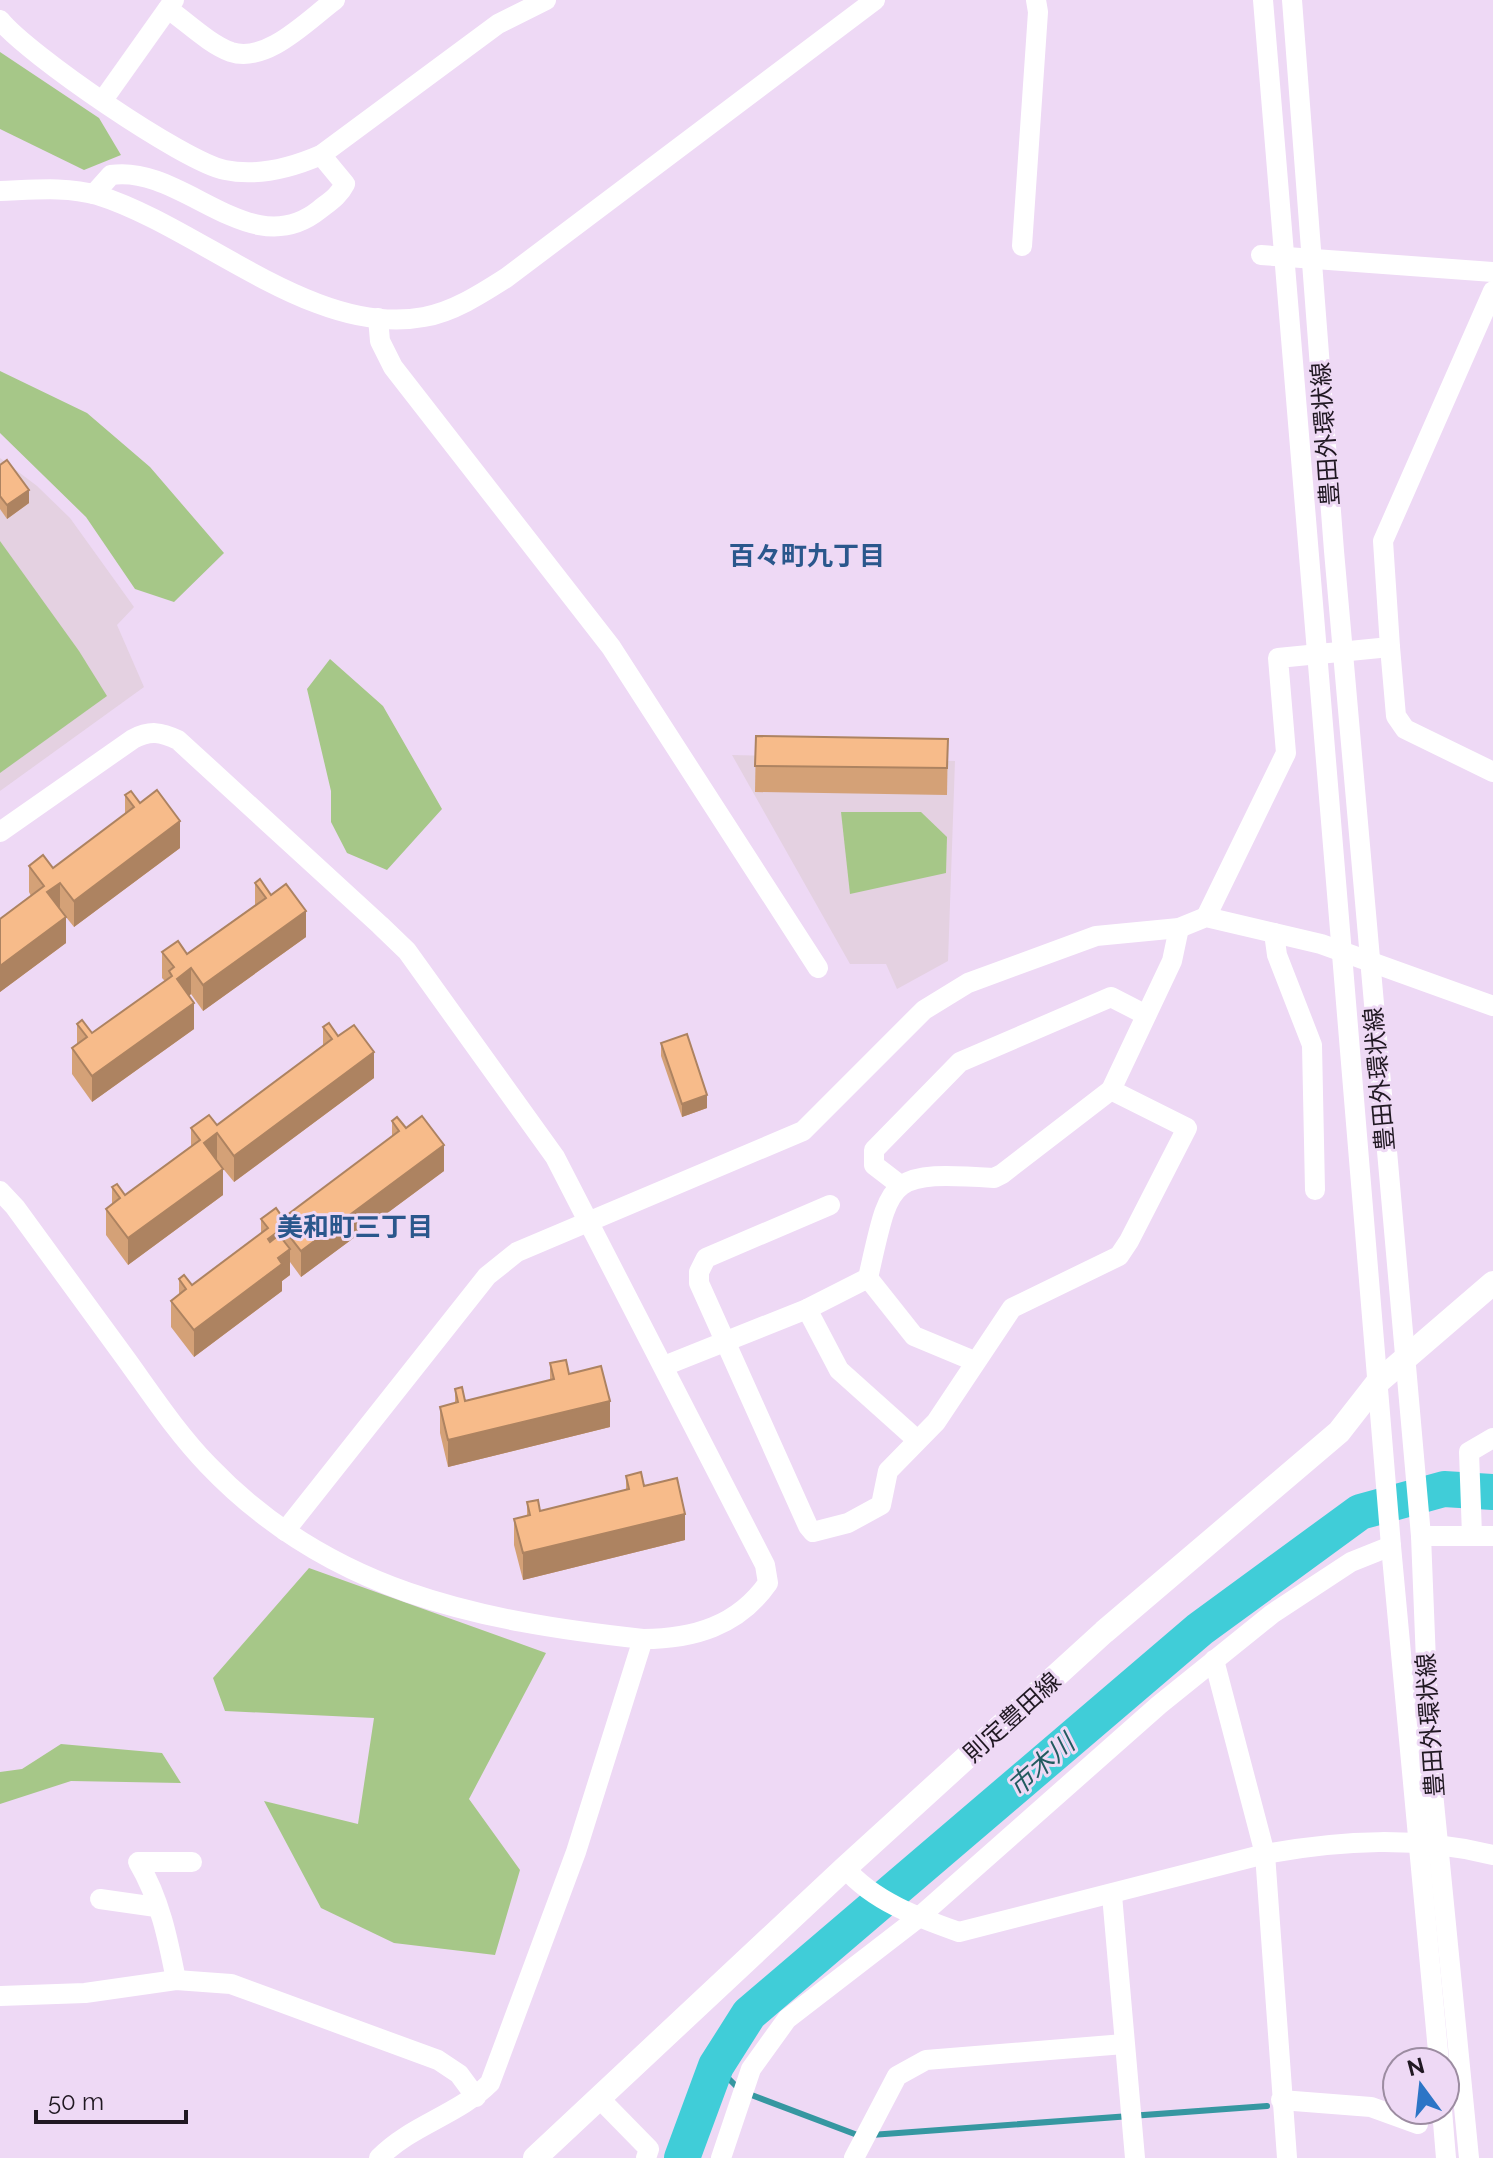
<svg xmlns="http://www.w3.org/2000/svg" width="1493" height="2158" font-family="Raleway,'Noto Sans JP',sans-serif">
  <rect width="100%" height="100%" fill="#eed9f5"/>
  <g fill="#e4d1e1">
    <path d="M0 458 37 486 70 518 134 607 117 625 144 687 0 791Z"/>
    <path d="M732 755 955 761 948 961 897 989 886 964H850Z"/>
  </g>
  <g fill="#a6c788">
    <path d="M0 52 99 118 121 155 84 170 0 129Z"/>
    <path d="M0 371 87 413 150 467 224 553 174 602 135 589 86 517 0 433Z"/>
    <path d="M0 541 79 651 107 696 0 773Z"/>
    <path d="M330 659 383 706 442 809 387 870 347 853 331 822V791L307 689Z"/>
    <path d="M841 812H921L947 837 946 873 850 894Z"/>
    <path d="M309 1568 546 1653 469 1799 520 1870 495 1955 394 1943 321 1908 264 1801 358 1824 374 1718 225 1711 213 1678Z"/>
    <path d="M61 1744 162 1753 181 1783 71 1781 0 1804V1772L22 1769Z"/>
  </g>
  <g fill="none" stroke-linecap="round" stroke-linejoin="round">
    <g stroke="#3697a1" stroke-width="6">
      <path d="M716 2066 741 2091 860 2136"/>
      <path d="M871 2135 1267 2106"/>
    </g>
    <path stroke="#40cdd8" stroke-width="36" d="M682 2158 716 2066 749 2014 1200 1629 1360 1512 1444 1489 1493 1492"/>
    <g stroke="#fff" stroke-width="20">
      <path d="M1263 0 1391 1546 1439 2062"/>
      <path d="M1292 0 1334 551 1421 1536 1430 1762 1469 2158"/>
      <path d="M168 9C187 22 209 44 231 52 267 64 309 19 335 0"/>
      <path d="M0 20C27 54 184 162 225 170 258 177 291 168 321 155L498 24 546 0"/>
      <path d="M103 100 174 0"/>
      <path d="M0 191C31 190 67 186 97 195 200 227 314 338 424 317 453 312 481 294 506 278L875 0"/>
      <path d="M94 194 111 175C183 164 250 265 319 210 329 202 339 196 345 184L321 155"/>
      <path d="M1022 246 1038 12 1036 0"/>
      <path d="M1261 255 1493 272"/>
      <path d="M378 318 380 341 393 367 611 647 818 968"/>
      <path d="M1390 647 1396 716 1405 729 1493 772"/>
      <path d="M0 832 133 739C150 730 161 732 178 740L380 925 407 951 555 1157 765 1565 768 1583C738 1626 693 1639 643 1639L576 1852 490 2083C458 2115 411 2125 379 2158"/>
      <path d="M1206 917 1286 753 1278 658 1390 647 1383 541 1493 291"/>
      <path d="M1274 933 1277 955 1312 1045 1315 1190"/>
      <path d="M900 1185 874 1165V1150L960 1062 1111 997 1146 1015"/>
      <path d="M0 1191 15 1207C52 1257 89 1308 126 1359 152 1395 177 1433 208 1465 328 1591 477 1621 643 1639"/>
      <path d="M830 1205 706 1258 699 1272V1283L808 1526 813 1532 848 1523 881 1505 888 1471 936 1422 1012 1308 1119 1256 1129 1241 1187 1128 1111 1090"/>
      <path d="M868 1278 914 1336 974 1361"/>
      <path d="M807 1309 839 1370 916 1439"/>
      <path d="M664 1366 807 1309 868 1278C891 1177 886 1171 994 1178L1002 1174 1111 1090 1172 961 1179 928"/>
      <path d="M285 1531 487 1276 517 1252 803 1131 924 1010 968 983 1096 936 1179 928 1206 917 1321 944 1493 1006"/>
      <path d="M1472 1535 1469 1452 1493 1438"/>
      <path d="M1421 1536H1493"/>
      <path d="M1214 1660 1265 1854 1287 2158"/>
      <path d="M845 1868C873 1901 919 1918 959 1932L1265 1854C1342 1840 1416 1836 1493 1855"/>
      <path d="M1112 1895 1135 2158"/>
      <path d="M100 1899 156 1907"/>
      <path d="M176 1980C168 1939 160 1899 138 1862H192"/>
      <path d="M0 1996 85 1993 176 1980 231 1984 438 2060 459 2074 476 2097"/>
      <path d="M600 2099 649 2149 646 2158"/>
      <path d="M1281 2100 1371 2107 1418 2124"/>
      <path d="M1442 2110 1446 2158"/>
      <path d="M721 2158 751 2069 787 2019 918 1918 1159 1705 1272 1614 1351 1562 1391 1546"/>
      <path d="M854 2158 897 2076 926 2060 1124 2044"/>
    </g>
    <path stroke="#fff" stroke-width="24" d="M535 2158 845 1868 1104 1632 1339 1432 1378 1382 1493 1283"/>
  </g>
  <g fill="#d4a177">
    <path d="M0 465 29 503 7 519 0 509Z"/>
    <path d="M756 736 948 739 947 795 755 792Z"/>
    <path d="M125 795 180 848 74 927 66 917V943L0 992V919L31 896 29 892V866L53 868 125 814Z"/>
    <path d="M255 883 271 895 306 937 203 1011 191 994 189 996 194 1029 92 1102 72 1074V1048L77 1044V1024L92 1033 165 981 162 978V952L187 954 255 905Z"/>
    <path d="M323 1027 338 1036 374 1078 234 1182 216 1160 223 1195 128 1265 106 1235V1209L112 1205V1187L125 1195 191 1146V1128L217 1125 323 1046Z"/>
    <path d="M661 1043 707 1108 682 1117 661 1056Z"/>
    <path d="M392 1121 406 1128 444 1171 301 1277 290 1262V1275L282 1281V1291L194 1357 171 1327V1301L179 1295V1279L192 1285 261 1234V1219L283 1218 392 1137Z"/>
    <path d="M550 1363 569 1374 610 1427 448 1467 440 1433V1407L455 1403V1389L465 1401 550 1380Z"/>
    <path d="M626 1476 644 1486 685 1540 523 1580 514 1545V1519L527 1516V1502L540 1511 626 1490Z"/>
  </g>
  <g fill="#ad8361">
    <path d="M29 490V503L7 519V505Z"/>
    <path d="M180 821V848L74 927V901Z"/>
    <path d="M60 883V909L47 892Z"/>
    <path d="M306 911V937L203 1011V985Z"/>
    <path d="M66 917V943L0 992V966Z"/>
    <path d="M191 968V994L177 1005V979Z"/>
    <path d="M194 1003V1029L92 1102V1076Z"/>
    <path d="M374 1052V1078L234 1182V1156Z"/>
    <path d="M707 1095V1108L682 1117V1104Z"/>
    <path d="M217 1133V1159L204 1169V1143Z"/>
    <path d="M444 1145V1171L301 1277V1251Z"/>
    <path d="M223 1169V1195L128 1265V1238Z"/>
    <path d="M283 1228V1254L268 1239Z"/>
    <path d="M290 1249V1275L282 1281V1291L194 1357V1330Z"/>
    <path d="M610 1401V1427L448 1467V1440Z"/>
    <path d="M685 1514V1540L523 1580V1553Z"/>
  </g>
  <g fill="#f7bb8a" stroke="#ad8361" stroke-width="2">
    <path d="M7 460 29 490 7 505 0 496V465Z"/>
    <path d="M756 736 948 739 947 768 755 766Z"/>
    <path d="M157 790 180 821 74 901 60 883 47 892 66 917 0 966V919L44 886 29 866 43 855 53 868 134 807 125 795 131 791 140 803Z"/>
    <path d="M260 879 271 895 286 884 306 911 203 985 191 968 177 979 194 1003 92 1076 72 1048 87 1037 77 1024 82 1020 92 1033 172 976 169 971 174 967 162 952 178 941 187 954 266 898 255 883Z"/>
    <path d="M329 1023 338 1036 354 1025 374 1052 234 1156 217 1133 204 1143 223 1169 128 1238 106 1209 120 1198 112 1187 117 1184 125 1195 200 1140 191 1128 209 1115 217 1125 332 1039 323 1027Z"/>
    <path d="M687 1034 707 1095 682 1104 661 1043Z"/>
    <path d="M422 1116 444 1145 301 1251 283 1228 268 1239 270 1242 279 1235 290 1249 278 1258 282 1264 194 1330 171 1301 186 1289 179 1279 184 1275 192 1285 268 1228 261 1219 276 1208 283 1218 399 1131 392 1121 397 1117 406 1128Z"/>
    <path d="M566 1360 569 1374 601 1366 610 1401 448 1440 440 1407 458 1402 455 1389 462 1387 465 1401 554 1379 550 1363Z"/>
    <path d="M641 1472 644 1486 677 1478 685 1514 523 1553 514 1519 530 1515 527 1502 538 1500 540 1511 629 1489 626 1476Z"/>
  </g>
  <g text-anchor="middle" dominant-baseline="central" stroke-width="6" stroke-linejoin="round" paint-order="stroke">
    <g font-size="24" fill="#201822" stroke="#eed9f5">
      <text transform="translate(1325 434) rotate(-94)">豊田外環状線</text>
      <text transform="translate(1379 1079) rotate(-95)">豊田外環状線</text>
      <text transform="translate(1012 1717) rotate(-42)">則定豊田線</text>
      <text transform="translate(1430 1725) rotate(-94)">豊田外環状線</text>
    </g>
    <g font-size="26" font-weight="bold" fill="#2a578c" stroke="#eed9f5">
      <text x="807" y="556">百々町九丁目</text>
      <text x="355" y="1227">美和町三丁目</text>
    </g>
    <g font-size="26" font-style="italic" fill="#225b60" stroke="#eed9f5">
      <text transform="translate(1041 1765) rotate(-41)">市木川</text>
    </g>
  </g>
  <g transform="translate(1421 2086) rotate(345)"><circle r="38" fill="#eed9f5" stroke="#9c8ca1" stroke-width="2"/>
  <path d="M0-6L14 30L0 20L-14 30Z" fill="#2c75c6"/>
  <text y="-12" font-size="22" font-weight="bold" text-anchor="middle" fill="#201822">N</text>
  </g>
  <path d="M36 2110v12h150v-12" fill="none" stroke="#201822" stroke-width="4"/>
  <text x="48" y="2110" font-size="24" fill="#201822" stroke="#eed9f5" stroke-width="6" paint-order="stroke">50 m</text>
</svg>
